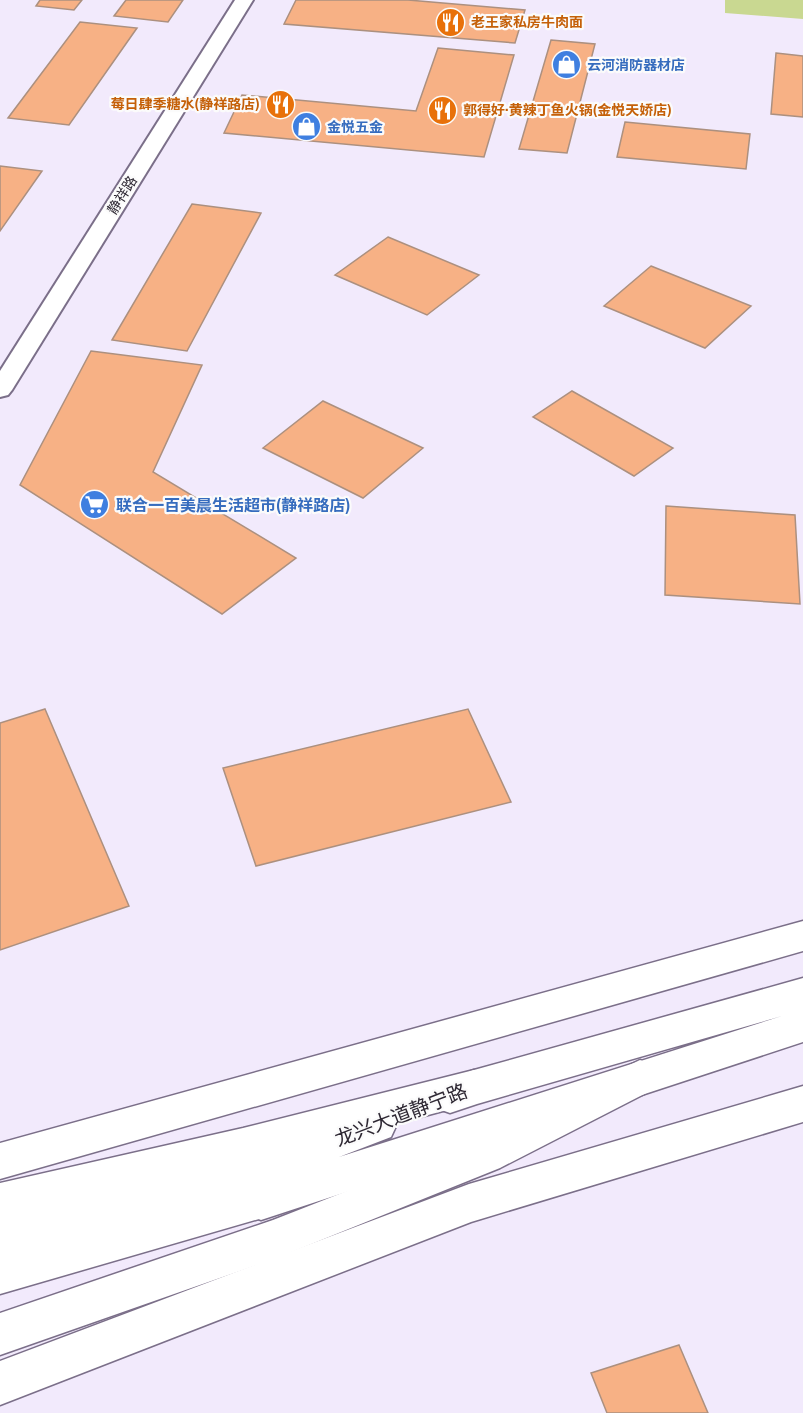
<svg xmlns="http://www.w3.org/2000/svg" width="803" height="1413" font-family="'Public Sans','Noto Sans SC',sans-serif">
  <rect width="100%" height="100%" fill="#f2eafc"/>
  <path fill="#c9d891" d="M725 0H803V19L725 13Z"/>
  <g fill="#f7b185" stroke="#ac907f" stroke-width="1.5">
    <path d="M40 0H82L74 10 36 6Z"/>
    <path d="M126 0H183L168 22 114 16Z"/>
    <path d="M296 0H408L525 10 515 43 284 24Z"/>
    <path d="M80 22 137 28 69 125 8 118Z"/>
    <path d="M551 40 595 44 567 153 519 149Z"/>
    <path d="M438 48 514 55 484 157 224 133 242 95 416 111Z"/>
    <path d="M776 53 803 56V117L771 114Z"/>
    <path d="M625 122 750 134 746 169 617 157Z"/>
    <path d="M0 166 42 171 0 231Z"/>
    <path d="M192 204 261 213 187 351 112 340Z"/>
    <path d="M388 237 479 275 427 315 335 275Z"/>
    <path d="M651 266 751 306 705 348 604 306Z"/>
    <path d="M91 351 202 365 153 472 296 558 222 614 20 485Z"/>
    <path d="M572 391 673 448 634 476 533 417Z"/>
    <path d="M323 401 423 448 363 498 263 448Z"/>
    <path d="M666 506 795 515 800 604 665 595Z"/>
    <path d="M45 709 129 906 0 950V723Z"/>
    <path d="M468 709 511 802 256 866 223 768Z"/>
    <path d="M679 1345 708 1413H607L591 1373Z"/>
  </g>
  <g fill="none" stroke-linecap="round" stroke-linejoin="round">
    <defs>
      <path id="street" d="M235 0H253L12 390 8 395 0 397V371Z"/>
      <g id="secondary">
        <path d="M803 921V951L0 1179V1143Z"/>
        <path d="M803 1086V1122L471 1222 0 1405V1361L469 1184Z"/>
      </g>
      <path id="primary" d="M803 978V1042L261 1220 246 1214 240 1201 244 1193 230 1188 224 1175 230 1162 377 1106 391 1111 397 1124 391 1137 339 1157 782 1016 477 1104 450 1113 436 1108 430 1096 436 1084 474 1070Z"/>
      <g id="highway">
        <path d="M640 1060 654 1065 660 1077 654 1089 500 1168 274 1259 0 1355V1313L273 1220 472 1142Z"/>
        <path d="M474 1070 488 1075 494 1087 488 1099 256 1161 264 1175 261 1182 276 1188 282 1201 276 1214 0 1294V1221L11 1218 0 1221V1183L243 1128Z"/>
      </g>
    </defs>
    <use href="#street" stroke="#7b6f89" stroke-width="4"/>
    <use href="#secondary" stroke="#7b6f89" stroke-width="3"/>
    <use href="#primary" stroke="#7b6f89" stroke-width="3"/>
    <use href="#highway" stroke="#7b6f89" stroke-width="3"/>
    <use href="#street" fill="#fff" fill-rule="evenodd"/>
    <use href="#secondary" fill="#fff" fill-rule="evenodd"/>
    <use href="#primary" fill="#fff" fill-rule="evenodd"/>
    <use href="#highway" fill="#fff" fill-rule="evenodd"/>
  </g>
  <defs>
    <symbol id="restaurant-disc" viewBox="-11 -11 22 22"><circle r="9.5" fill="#e8710a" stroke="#fbfbfb"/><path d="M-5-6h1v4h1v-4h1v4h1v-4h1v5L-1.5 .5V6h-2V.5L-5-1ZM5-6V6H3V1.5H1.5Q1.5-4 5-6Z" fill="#fff"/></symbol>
    <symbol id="shop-disc" viewBox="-11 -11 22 22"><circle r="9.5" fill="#3f7fe0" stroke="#fbfbfb"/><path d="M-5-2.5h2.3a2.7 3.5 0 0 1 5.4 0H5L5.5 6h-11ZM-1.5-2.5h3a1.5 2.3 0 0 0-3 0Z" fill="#fff"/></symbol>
    <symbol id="supermarket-disc" viewBox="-11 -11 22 22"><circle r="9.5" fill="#3f7fe0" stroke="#fbfbfb"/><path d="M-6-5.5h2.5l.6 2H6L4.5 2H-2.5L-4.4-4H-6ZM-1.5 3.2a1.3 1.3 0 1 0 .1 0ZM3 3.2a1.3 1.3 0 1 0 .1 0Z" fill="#fff"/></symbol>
  </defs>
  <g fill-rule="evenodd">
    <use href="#restaurant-disc" x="434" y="6" width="33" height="33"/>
    <use href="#shop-disc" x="550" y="48" width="33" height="33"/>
    <use href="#restaurant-disc" x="264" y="88" width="33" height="33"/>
    <use href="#restaurant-disc" x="426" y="94" width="33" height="33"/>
    <use href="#shop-disc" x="290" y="110" width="33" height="33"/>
    <use href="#supermarket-disc" x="78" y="488" width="33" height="33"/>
  </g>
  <g text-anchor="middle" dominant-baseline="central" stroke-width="4.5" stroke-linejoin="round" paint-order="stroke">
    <g font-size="14" font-weight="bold" fill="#c56008" stroke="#fbfbfb" text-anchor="start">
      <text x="471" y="22">老王家私房牛肉面</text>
      <text x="260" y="104" text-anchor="end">莓日肆季糖水(静祥路店)</text>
      <text x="463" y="110">郭得好·黄辣丁鱼火锅(金悦天娇店)</text>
    </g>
    <g font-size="14" font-weight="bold" fill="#366cbe" stroke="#fbfbfb" text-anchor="start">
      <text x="587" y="65">云河消防器材店</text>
      <text x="327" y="127">金悦五金</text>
    </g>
    <g font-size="14" fill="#2e2833" stroke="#fbfbfb">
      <text transform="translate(122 195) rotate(-58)">静祥路</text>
    </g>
    <g font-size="16" font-weight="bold" fill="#366cbe" stroke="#fbfbfb" text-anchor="start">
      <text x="116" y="505">联合一百美晨生活超市(静祥路店)</text>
    </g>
    <g font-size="20" fill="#2e2833" stroke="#fbfbfb">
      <text transform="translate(401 1115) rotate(-21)">龙兴大道静宁路</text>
    </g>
  </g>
</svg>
